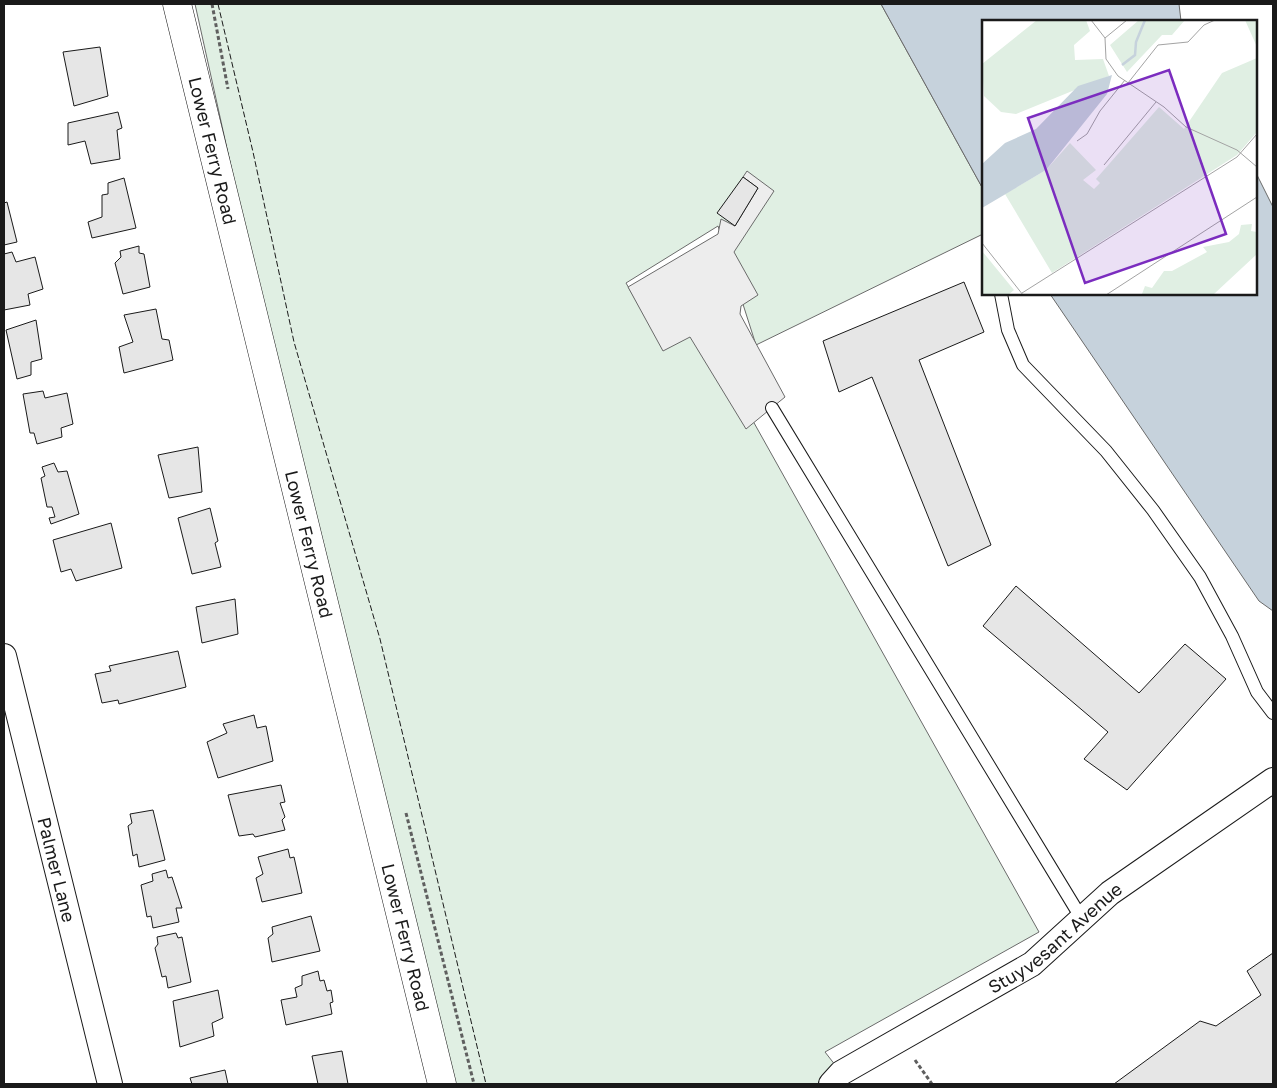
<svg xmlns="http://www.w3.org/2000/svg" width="1277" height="1088" font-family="'Golos Text',sans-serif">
  <rect width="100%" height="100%" fill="#fff"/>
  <path fill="#e0efe3" stroke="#6a6a6a" d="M195 4H881L983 189V234L756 345 718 226 626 283 659 341 697 321 1039 932 825 1052 850 1084H442L410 975Z"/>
  <path fill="#ededed" stroke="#6a6a6a" d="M747 171 774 191 734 252 758 295 741 306 740 314 785 397 746 429 690 337 663 351 628 287 718 234 721 219 735 226 758 188 743 177Z"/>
  <g fill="#c6d2dc" stroke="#6a6a6a">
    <path d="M881 4H1179L1181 21H983V189Z"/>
    <path d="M1256 173 1273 207V611L1259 601 1050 294H1256Z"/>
  </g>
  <g fill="#e6e6e6" stroke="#1a1a1a">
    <path d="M100 47 108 96 74 106 63 52Z"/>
    <path d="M118 112 122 128 117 130 120 159 91 164 85 141 68 145V123Z"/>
    <path d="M743 177 758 188 735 226 717 213Z"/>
    <path d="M124 178 136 228 92 238 88 222 102 217V195L108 194V183Z"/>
    <path d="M7 202 17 242 4 245V203Z"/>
    <path d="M139 246V253L144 254 150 287 123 294 115 263 121 257 120 251Z"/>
    <path d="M12 252 16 262 35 257 43 289 28 294 30 305 4 310V254Z"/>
    <path d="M964 282 984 332 919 360 991 545 948 566 872 377 839 392 823 341Z"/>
    <path d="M156 309 162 339 169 340 173 360 124 373 119 347 133 342 124 315Z"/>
    <path d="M36 320 42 359 31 362V375L17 379 6 330Z"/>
    <path d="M43 391 45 398 67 393 73 424 61 428 62 437 37 444 34 433H30L23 394Z"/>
    <path d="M198 447 202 492 169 498 158 455Z"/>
    <path d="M54 463 58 472 67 471 79 514 51 524 49 518 55 517 52 507H47L41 478 45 476 42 467Z"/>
    <path d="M210 508 218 541 215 543 221 567 192 574 178 518Z"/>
    <path d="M111 523 122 568 76 581 71 569 61 572 53 540Z"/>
    <path d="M1016 586 1139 693 1185 644 1226 679 1127 790 1084 759 1108 732 983 626Z"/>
    <path d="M235 599 238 634 202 643 196 607Z"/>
    <path d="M178 651 186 687 119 704 118 700 102 703 95 674 111 671 109 666Z"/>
    <path d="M254 715 257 728 266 726 273 761 218 778 207 742 227 733 223 724Z"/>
    <path d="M281 785 285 802 280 803 285 817 282 820 285 830 255 837 253 834 239 836 228 795Z"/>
    <path d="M153 810 165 860 139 867 137 854 133 856 128 826 132 823 130 814Z"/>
    <path d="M288 849 290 858 294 857 302 893 262 902 256 878 263 874 258 857Z"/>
    <path d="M166 870 168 878 172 877 182 908H176L179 922 153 928 151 916 147 917 141 885 153 881 152 874Z"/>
    <path d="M311 916 320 951 272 962 268 938 273 934 272 927Z"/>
    <path d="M176 933 178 938 182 937 191 982 168 988 166 976 162 977 155 948 158 944 157 937Z"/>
    <path d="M1273 953V1084H1114L1200 1021 1216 1026 1261 995 1247 971Z"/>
    <path d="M318 971 320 981 324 980 327 991 331 990 333 1002 330 1003 332 1014 286 1025 281 1000 297 997 295 988 302 985V976Z"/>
    <path d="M218 990 223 1018 212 1023 214 1036 180 1047 173 1001Z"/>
    <path d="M342 1051 348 1084H318L312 1056Z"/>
    <path d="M225 1070 228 1084H192L190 1078Z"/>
  </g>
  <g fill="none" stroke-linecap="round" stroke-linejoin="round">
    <defs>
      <g id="lane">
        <path d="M1001 294 1008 330 1023 365 1106 451 1153 510 1200 577 1232 636 1257 692 1273 713"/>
        <path d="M772 408 1082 919"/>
      </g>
      <g id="street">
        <path id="s1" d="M4 656 110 1084"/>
        <path id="s2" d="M831 1084 841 1073 1032 964 1110 893 1273 780"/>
      </g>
      <g id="secondary">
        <path id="s3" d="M177 4 442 1084"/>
      </g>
    </defs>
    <use href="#lane" stroke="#1a1a1a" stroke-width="14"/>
    <use href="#street" stroke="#1a1a1a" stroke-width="26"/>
    <use href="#secondary" stroke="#1a1a1a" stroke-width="29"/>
    <g stroke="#5f5f5f" stroke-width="3" stroke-dasharray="4 2.5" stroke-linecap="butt">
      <path d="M212 4 228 89"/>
      <path d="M406 813 474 1084"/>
      <path d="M915 1060 932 1084"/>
    </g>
    <use href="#lane" stroke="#fff" stroke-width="12"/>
    <use href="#street" stroke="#fff" stroke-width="24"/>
    <use href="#secondary" stroke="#fff" stroke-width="28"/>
    <path stroke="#1a1a1a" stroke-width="1" stroke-dasharray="6 2.5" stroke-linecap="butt" d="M218 4 253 152 294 342 380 639 486 1084"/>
  </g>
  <g text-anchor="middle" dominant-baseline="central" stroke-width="4" stroke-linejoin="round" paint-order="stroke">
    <g font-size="18" fill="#1a1a1a" stroke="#fff">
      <text stroke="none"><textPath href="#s3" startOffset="151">Lower Ferry Road</textPath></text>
      <text stroke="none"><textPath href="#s3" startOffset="556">Lower Ferry Road</textPath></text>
      <text stroke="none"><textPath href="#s1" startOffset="220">Palmer Lane</textPath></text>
      <text stroke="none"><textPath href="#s3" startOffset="961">Lower Ferry Road</textPath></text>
      <text stroke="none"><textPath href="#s2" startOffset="269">Stuyvesant Avenue</textPath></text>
    </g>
  </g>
  <g transform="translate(982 20)">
    <rect width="275" height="275" fill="#fff"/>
    <path d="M55 0H104L108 11 92 25 93 40 121 39 127 56 34 94 19 92 2 76 0 44ZM157 0H203L190 15H180L145 52 128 25ZM263 0H275V27ZM275 38V112L255 135 70 253 23 174 64 150 88 123 114 150 101 160 112 169 118 163 114 159 177 87 202 109 240 53ZM270 204 269 211 275 212V234L232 274H160L163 266 170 268 182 251H190L225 232 221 227 247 222 257 214 259 205ZM0 231 32 270 26 275H0Z" fill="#e0efe3"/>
    <path d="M130 55 125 74 64 150 0 188V144L23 123 54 109 96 66Z" fill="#c6d2dc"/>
    <path fill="none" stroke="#c6d2dc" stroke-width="2.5" d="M140 45 153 35 154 22 163 0"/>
    <path fill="none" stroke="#a3a3a3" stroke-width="1" d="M109 0 123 18 124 39 136 56 182 87 204 107 255 130 275 147M123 18 145 0M146 63 176 25 206 22 222 5 233 0M95 121 105 114 118 91 143 60M122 145 174 82M0 223 41 275M40 273 255 137 275 114M124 275 275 177"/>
    <path fill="#7b2cbf" fill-opacity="0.15" stroke="#7b2cbf" stroke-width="2.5" d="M187 50 244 214 103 263 46 98Z"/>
    <rect width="275" height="275" fill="none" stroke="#1a1a1a" stroke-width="2.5"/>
  </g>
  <rect width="1277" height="1088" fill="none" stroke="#1a1a1a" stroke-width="10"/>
</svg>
